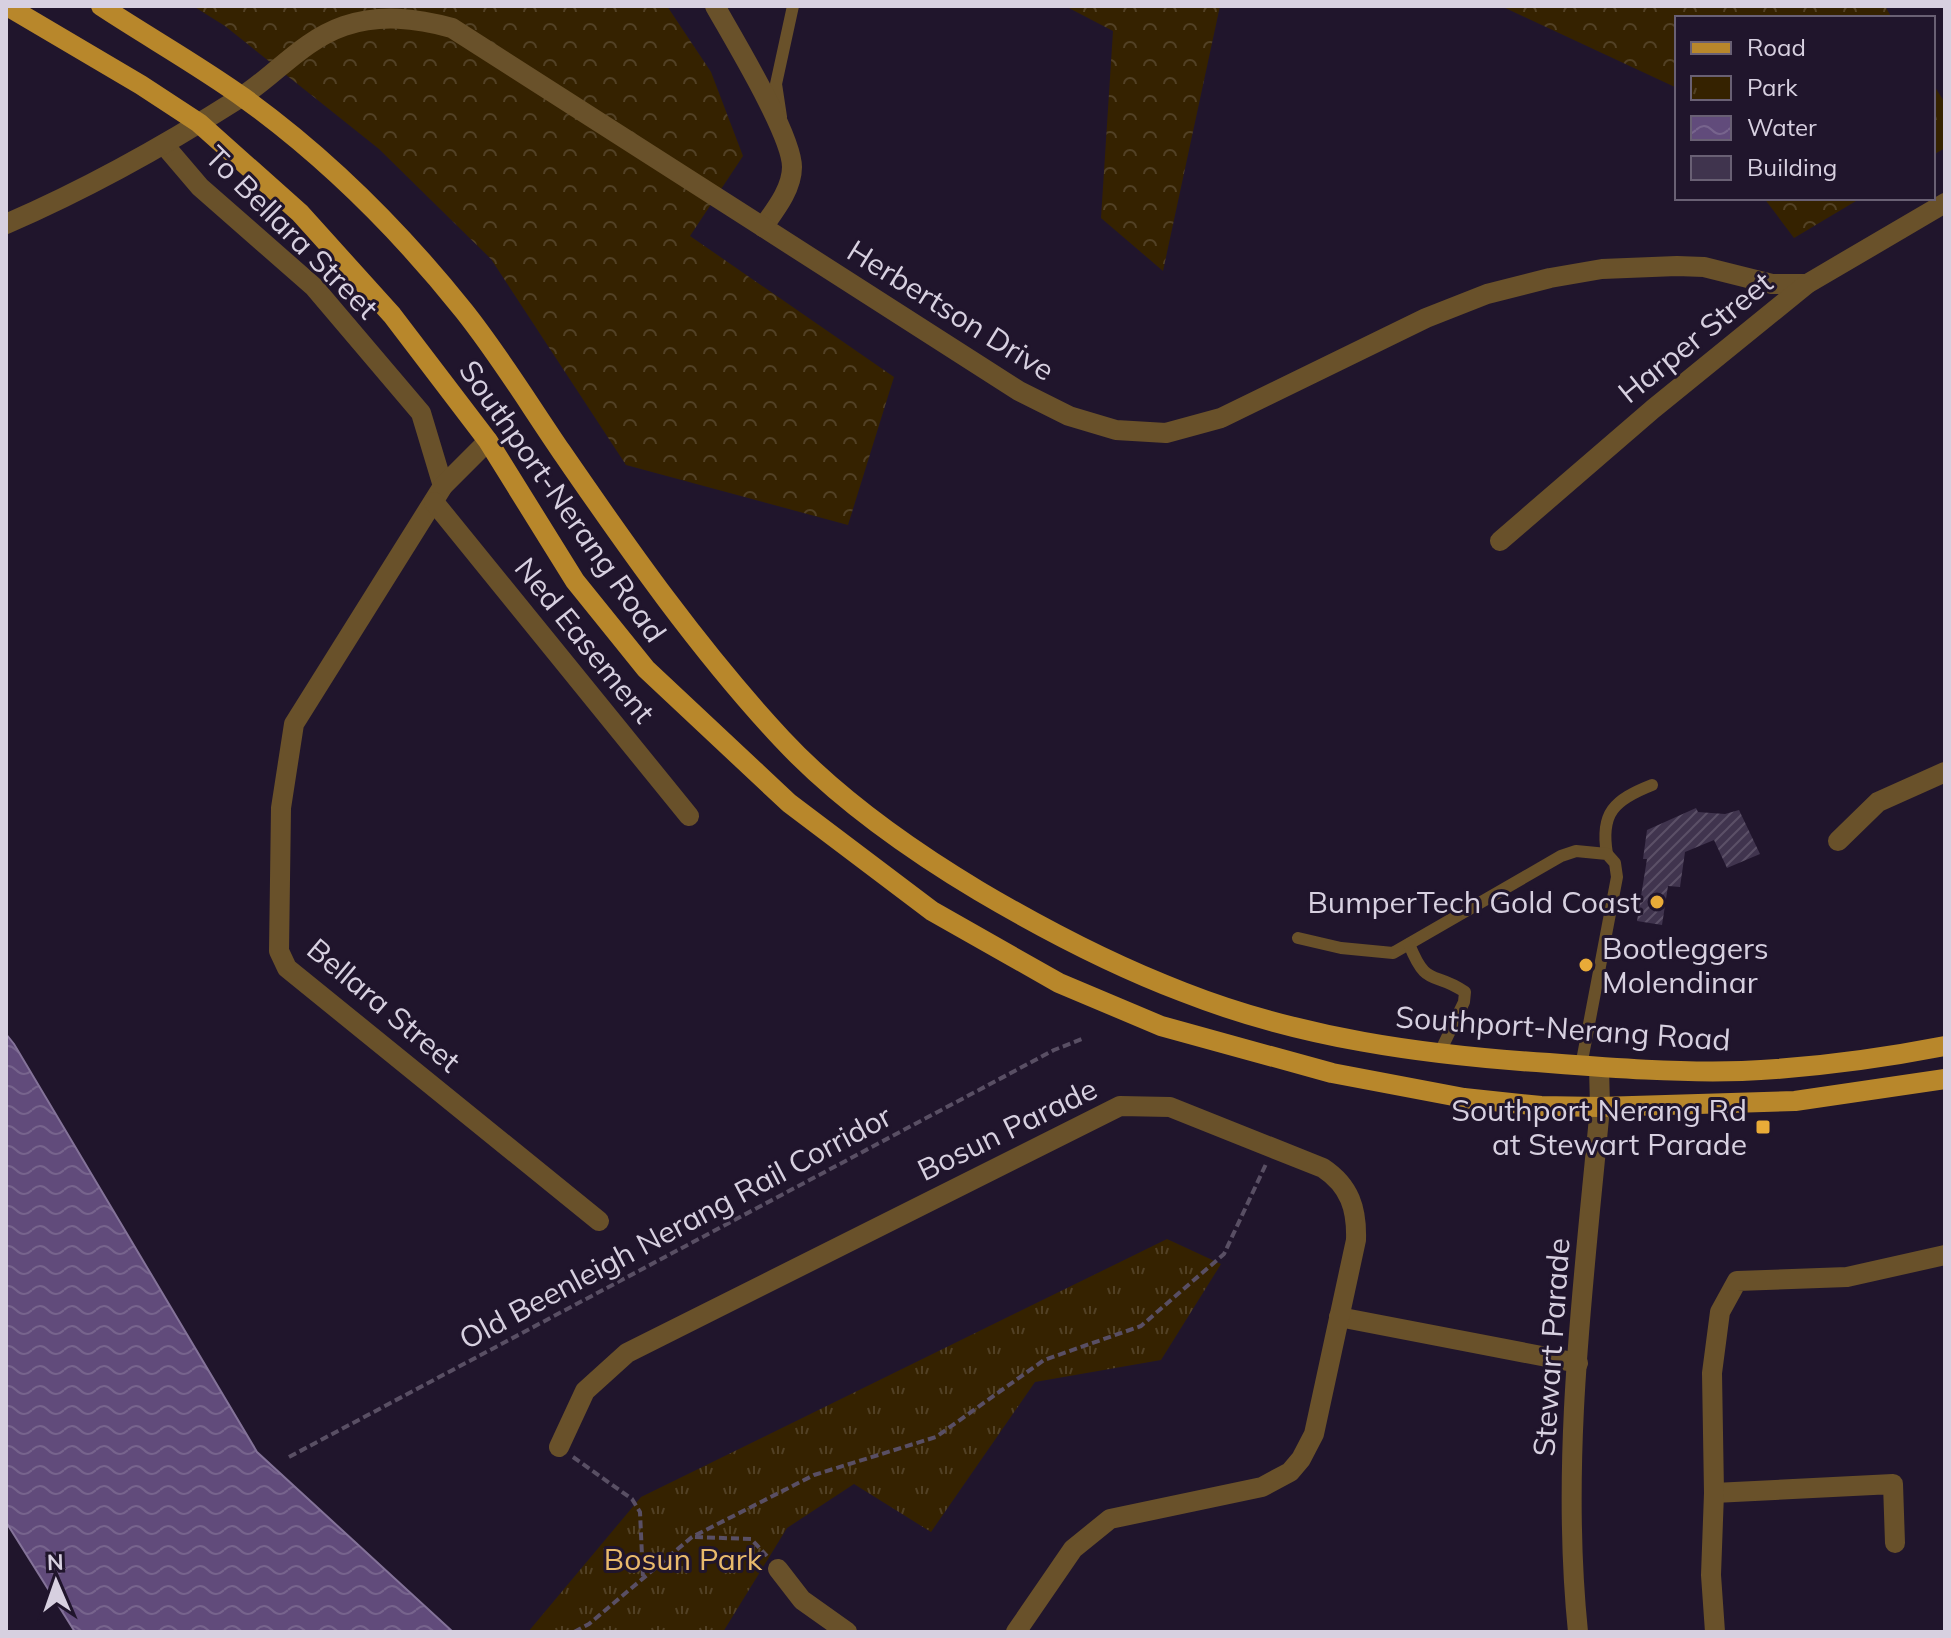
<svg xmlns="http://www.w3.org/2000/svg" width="1951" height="1638" font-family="Mulish,sans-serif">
  <defs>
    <pattern id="forest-crowns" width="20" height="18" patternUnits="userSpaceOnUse" patternTransform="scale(2)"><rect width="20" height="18" fill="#352200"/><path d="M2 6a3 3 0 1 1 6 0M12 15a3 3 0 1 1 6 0" fill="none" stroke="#524125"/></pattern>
    <pattern id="park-tufts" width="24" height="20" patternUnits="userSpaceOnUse" patternTransform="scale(2)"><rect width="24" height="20" fill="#352200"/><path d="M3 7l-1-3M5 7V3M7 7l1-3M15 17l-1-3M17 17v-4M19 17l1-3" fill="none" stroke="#524125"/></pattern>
    <pattern id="water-waves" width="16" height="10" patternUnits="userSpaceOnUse" patternTransform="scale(2)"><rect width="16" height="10" fill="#614b7b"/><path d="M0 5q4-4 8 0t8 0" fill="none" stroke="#77648d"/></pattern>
    <pattern id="building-hatch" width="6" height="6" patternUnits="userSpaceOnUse" patternTransform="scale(2)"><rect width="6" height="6" fill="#40344e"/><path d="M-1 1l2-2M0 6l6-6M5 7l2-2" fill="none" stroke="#5b5067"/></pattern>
  </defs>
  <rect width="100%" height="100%" fill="#20152c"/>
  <g fill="url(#forest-crowns)">
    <path d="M193 6H667L711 72 743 156 690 236 894 377 848 525 626 465 491 259 379 149 225 26Z"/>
    <path d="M1065 6H1220L1163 271 1101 218 1113 31Z"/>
    <path d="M1501 6H1885L1892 18H1677V88Z"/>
    <path d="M1933 84 1945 103V148L1933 155Z"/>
    <path d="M1764 198H1861L1794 238Z"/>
  </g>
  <path fill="url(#park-tufts)" d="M1167 1239 1221 1264 1161 1360 1035 1382 931 1532 854 1484 787 1528 723 1632H528L641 1497Z"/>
  <path fill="url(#water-waves)" stroke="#847399" stroke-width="2" d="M6 1034 14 1044 257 1452 453 1632H75L6 1522Z"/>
  <path fill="url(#building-hatch)" d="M1696 808 1698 812 1725 814 1739 810 1760 854 1727 868 1714 840 1685 852 1680 887 1668 886 1662 925 1637 921 1647 859H1643L1647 830Z"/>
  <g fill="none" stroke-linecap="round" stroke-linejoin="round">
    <g stroke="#594f64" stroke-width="4" stroke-dasharray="8 4" stroke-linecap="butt">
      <path d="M289 1457 1054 1050 1082 1039"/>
      <path d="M573 1457 632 1499 640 1512 643 1578"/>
      <path d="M695 1537 751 1539 767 1556"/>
      <path d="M574 1632 589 1624 692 1537 814 1475 936 1437 1044 1360 1141 1326 1224 1254 1266 1164"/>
    </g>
    <g stroke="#69512a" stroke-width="12">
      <path d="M781 117 776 84 793 6"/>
      <path d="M1607 854C1600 813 1614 800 1652 785"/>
      <path d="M1298 938 1341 948 1393 953 1561 856 1576 851 1607 854 1615 863 1617 877 1581 1066"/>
      <path d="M1409 944C1427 989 1433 970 1465 992L1464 1002 1439 1054"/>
    </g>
    <g stroke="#69512a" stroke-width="20">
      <path d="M715 6C733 38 792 135 792 167 792 189 775 210 763 227"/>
      <path d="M165 146 200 187 314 287 421 413 443 486"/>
      <path d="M6 224C87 189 164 146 238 99 275 76 301 41 344 26 380 14 416 18 452 28L1019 391 1069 416 1116 430 1166 433 1221 418 1426 318 1487 294 1550 278 1602 269 1677 266 1704 267 1772 284H1807"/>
      <path d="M488 441 443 486 294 724 281 808 279 951 287 968 599 1221"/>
      <path d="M434 502 689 816"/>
      <path d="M1500 541 1653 409 1807 284 1945 203"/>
      <path d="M1838 841 1878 802 1945 772"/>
      <path d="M1339 1317 1578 1363"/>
      <path d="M559 1447 585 1391 627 1353 1120 1106 1170 1107 1323 1168C1350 1186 1357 1209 1356 1240L1314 1434 1301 1459 1290 1472 1262 1487 1110 1519 1073 1549 1016 1632"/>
      <path d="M1714 1493 1893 1484 1895 1543"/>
      <path d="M778 1569 802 1600 847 1632"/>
      <path d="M1578 1632C1560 1457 1584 1281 1600 1107L1599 1067"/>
      <path d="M1715 1632 1711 1575 1714 1493 1712 1373 1720 1312 1737 1281 1847 1277 1945 1255"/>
    </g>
    <g stroke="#b8872b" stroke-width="20">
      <path d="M7 6 141 85 199 123 300 213 392 315 488 441 575 581 646 669 789 803 932 911 1059 983 1161 1026 1332 1073 1464 1098 1541 1106 1600 1107 1795 1101 1945 1079"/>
      <path d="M101 6C148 37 198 65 244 98 327 158 400 231 464 311 499 355 529 404 561 451 629 550 700 651 782 739 839 800 909 849 979 891 1045 930 1112 965 1183 992 1300 1038 1424 1055 1549 1063 1613 1068 1678 1073 1742 1071 1810 1068 1878 1059 1945 1046"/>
    </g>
  </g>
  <g fill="#e9ab38" stroke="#20152c" stroke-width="3">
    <circle cx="1657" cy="902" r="8"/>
    <circle cx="1586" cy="965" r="8"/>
    <rect x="1755" y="1119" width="16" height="16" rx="4"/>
  </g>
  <g text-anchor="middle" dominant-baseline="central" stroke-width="6" stroke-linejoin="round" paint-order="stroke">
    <g font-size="30" fill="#d7d0e0" stroke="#20152c">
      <text transform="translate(292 232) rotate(45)">To Bellara Street</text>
      <text transform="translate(951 310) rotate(32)">Herbertson Drive</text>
      <text transform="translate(1695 337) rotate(-39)">Harper Street</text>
      <text transform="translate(563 501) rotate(55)">Southport-Nerang Road</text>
      <text transform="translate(585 640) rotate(51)">Ned Easement</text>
      <text transform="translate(384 1005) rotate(40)">Bellara Street</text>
      <text transform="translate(1563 1028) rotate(4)">Southport-Nerang Road</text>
      <text transform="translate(1007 1129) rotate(-26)">Bosun Parade</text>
      <text transform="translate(675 1227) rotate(-28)">Old Beenleigh Nerang Rail Corridor</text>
      <text transform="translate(1551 1347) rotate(-86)">Stewart Parade</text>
    </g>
    <g font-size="30" fill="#d7d0e0" stroke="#20152c" text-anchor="end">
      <text x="1641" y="902">BumperTech Gold Coast</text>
      <text x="1602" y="948" text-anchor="start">Bootleggers<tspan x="1602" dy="34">Molendinar</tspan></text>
      <text x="1747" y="1110">Southport Nerang Rd<tspan x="1747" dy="34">at Stewart Parade</tspan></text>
    </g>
    <g font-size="30" fill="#e9ba6b" stroke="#20152c">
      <text x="683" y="1559">Bosun Park</text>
    </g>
  </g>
  <rect width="1951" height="1638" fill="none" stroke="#d7d0e0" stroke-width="16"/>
  <rect x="1675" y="16" width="260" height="184" fill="#20152c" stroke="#696074" stroke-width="2"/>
  <rect x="1691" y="42" width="40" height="12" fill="#b8872b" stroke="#696074" stroke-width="2"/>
  <text x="1747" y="56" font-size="24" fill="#d7d0e0">Road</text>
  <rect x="1691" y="76" width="40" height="24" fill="url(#park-tufts)" stroke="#696074" stroke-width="2"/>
  <text x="1747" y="96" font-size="24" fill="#d7d0e0">Park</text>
  <rect x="1691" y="116" width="40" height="24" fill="url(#water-waves)" stroke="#696074" stroke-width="2"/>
  <text x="1747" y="136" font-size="24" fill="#d7d0e0">Water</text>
  <rect x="1691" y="156" width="40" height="24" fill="#40344e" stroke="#696074" stroke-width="2"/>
  <text x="1747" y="176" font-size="24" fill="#d7d0e0">Building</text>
  <g transform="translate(56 1582) rotate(358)" stroke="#20152c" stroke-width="6" paint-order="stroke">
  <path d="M0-6L14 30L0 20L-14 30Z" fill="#d7d0e0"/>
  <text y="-12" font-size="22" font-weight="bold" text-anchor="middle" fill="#d7d0e0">N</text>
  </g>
</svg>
